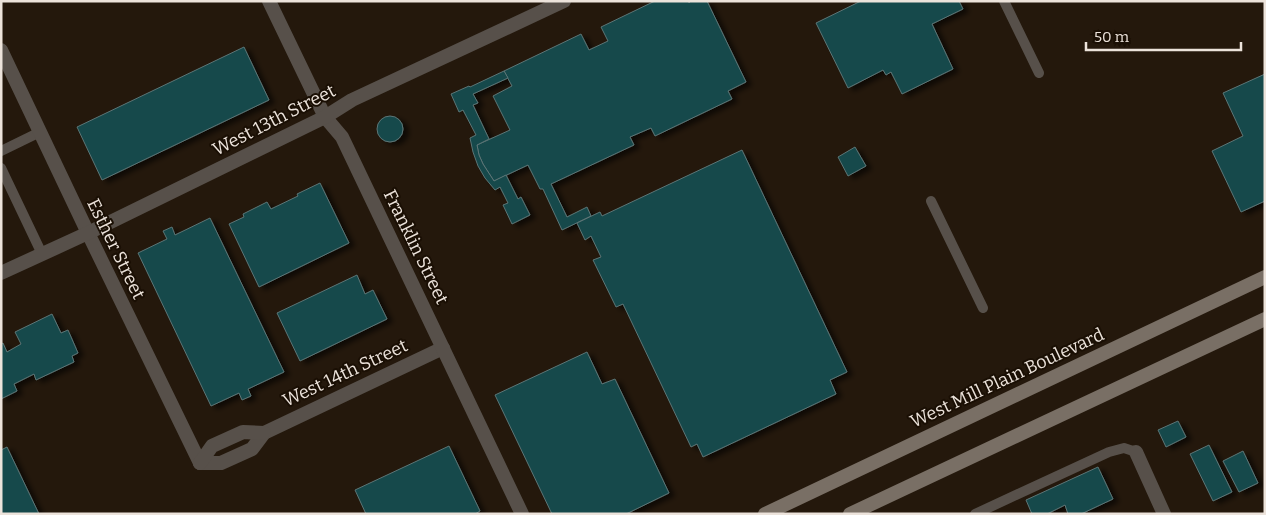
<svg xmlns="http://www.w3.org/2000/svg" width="1266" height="515" font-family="Bitter,serif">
  <defs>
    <filter id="shadow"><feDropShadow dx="5.5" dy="3" stdDeviation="2.5" flood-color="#0009"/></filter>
  </defs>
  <rect width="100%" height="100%" fill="#24180c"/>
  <g fill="#15494b" stroke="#5c7576" filter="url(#shadow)">
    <path d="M655 1H688L689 3 691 1H707L746 82 728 91 732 99 655 136 651 128 630 137 634 145 551 184 567 217 587 207 591 216 562 230 543 189H540L528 165 494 181 483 164 479 155 477 145 510 130 493 96 512 86 504 71 581 34 589 50 608 41 601 27Z"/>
    <path d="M861 1H959L963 9 932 24 953 69 902 94 891 72 886 75 883 70 848 88 816 23Z"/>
    <path d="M244 47 269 100 102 180 77 127Z"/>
    <path d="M504 71 508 78 473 94 478 103 473 105 489 139 477 145 479 155 483 164 494 181 506 175 518 199 521 197 530 215 512 224 503 205 508 203 500 187 495 190 485 178 478 166 473 152 470 138 476 135 463 110 459 112 451 94 469 86 470 87Z"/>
    <path d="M1265 74V201L1241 212 1212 151 1243 136 1223 93Z"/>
    <circle cx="390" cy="129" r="13"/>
    <path d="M855 147 866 166 848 176 838 157Z"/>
    <path d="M742 150 847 372 830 380 836 394 703 457 697 444 691 447 623 304 616 307 593 260 601 257 591 236 585 240 577 223 600 212 602 216Z"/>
    <path d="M320 183 349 243 259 287 229 224 244 217 243 214 267 202 271 209 298 196 297 194Z"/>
    <path d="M210 218 284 372 248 389 251 396 242 400 239 393 211 406 138 253 167 239 163 231 172 227 175 235Z"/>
    <path d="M357 275 365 294 373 290 387 319 300 361 277 313Z"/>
    <path d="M52 314 61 333 68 330 78 353 72 356 74 362 36 380 34 374 14 384 17 391 1 399V344L3 343 7 352 21 344 15 332Z"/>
    <path d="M587 352 602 384 615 379 669 493 626 514H552L495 395Z"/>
    <path d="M1178 421 1186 437 1166 447 1158 430Z"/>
    <path d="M1209 445 1232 492 1213 501 1190 454Z"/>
    <path d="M449 446 480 511 475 514H366L355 490Z"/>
    <path d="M7 447 39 514H1V450Z"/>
    <path d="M1243 451 1258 483 1239 492 1223 461Z"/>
    <path d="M1098 467 1113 499 1081 514H1068L1065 505 1047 514H1032L1026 500Z"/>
  </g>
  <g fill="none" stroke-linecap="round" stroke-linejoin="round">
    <g stroke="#57504a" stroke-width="10">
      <path d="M1004 1 1039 73"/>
      <path d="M1 151 40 132"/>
      <path d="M1 168 42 254"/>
      <path d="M931 201 983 308"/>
      <path d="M975 514 1109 452 1124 448 1136 452"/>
    </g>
    <g stroke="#57504a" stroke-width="14">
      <path d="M269 1 325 117"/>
      <path d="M1 50 88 233 200 463"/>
      <path d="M1136 452 1164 514"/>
      <path d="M200 463H221L252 449 264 433 443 348"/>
      <path d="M200 463 212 446 243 432 264 433"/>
    </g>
    <g stroke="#57504a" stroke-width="14">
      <path d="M325 117 342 137 522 514"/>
      <path d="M1 273 88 233 325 117 352 100 564 1"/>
    </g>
    <g stroke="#796f65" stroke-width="14">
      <path d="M765 514 1265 277"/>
      <path d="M850 514 1265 319"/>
    </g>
  </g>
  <g text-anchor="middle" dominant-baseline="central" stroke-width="4" stroke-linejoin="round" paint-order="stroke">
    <g font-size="18" fill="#ece3db" stroke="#1a0f04">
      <text transform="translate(274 120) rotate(-27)">West 13th Street</text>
      <text transform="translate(416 247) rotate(64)">Franklin Street</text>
      <text transform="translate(116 249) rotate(64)">Esther Street</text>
      <text transform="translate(345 373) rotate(-25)">West 14th Street</text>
      <text transform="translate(1007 378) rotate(-25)">West Mill Plain Boulevard</text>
    </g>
  </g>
  <rect width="1266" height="515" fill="none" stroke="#ece3db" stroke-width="5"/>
  <path d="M1086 42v8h155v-8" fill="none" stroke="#ece3db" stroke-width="2.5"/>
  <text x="1094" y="42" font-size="15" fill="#ece3db" stroke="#1a0f04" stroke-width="4" paint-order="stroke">50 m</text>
</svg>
